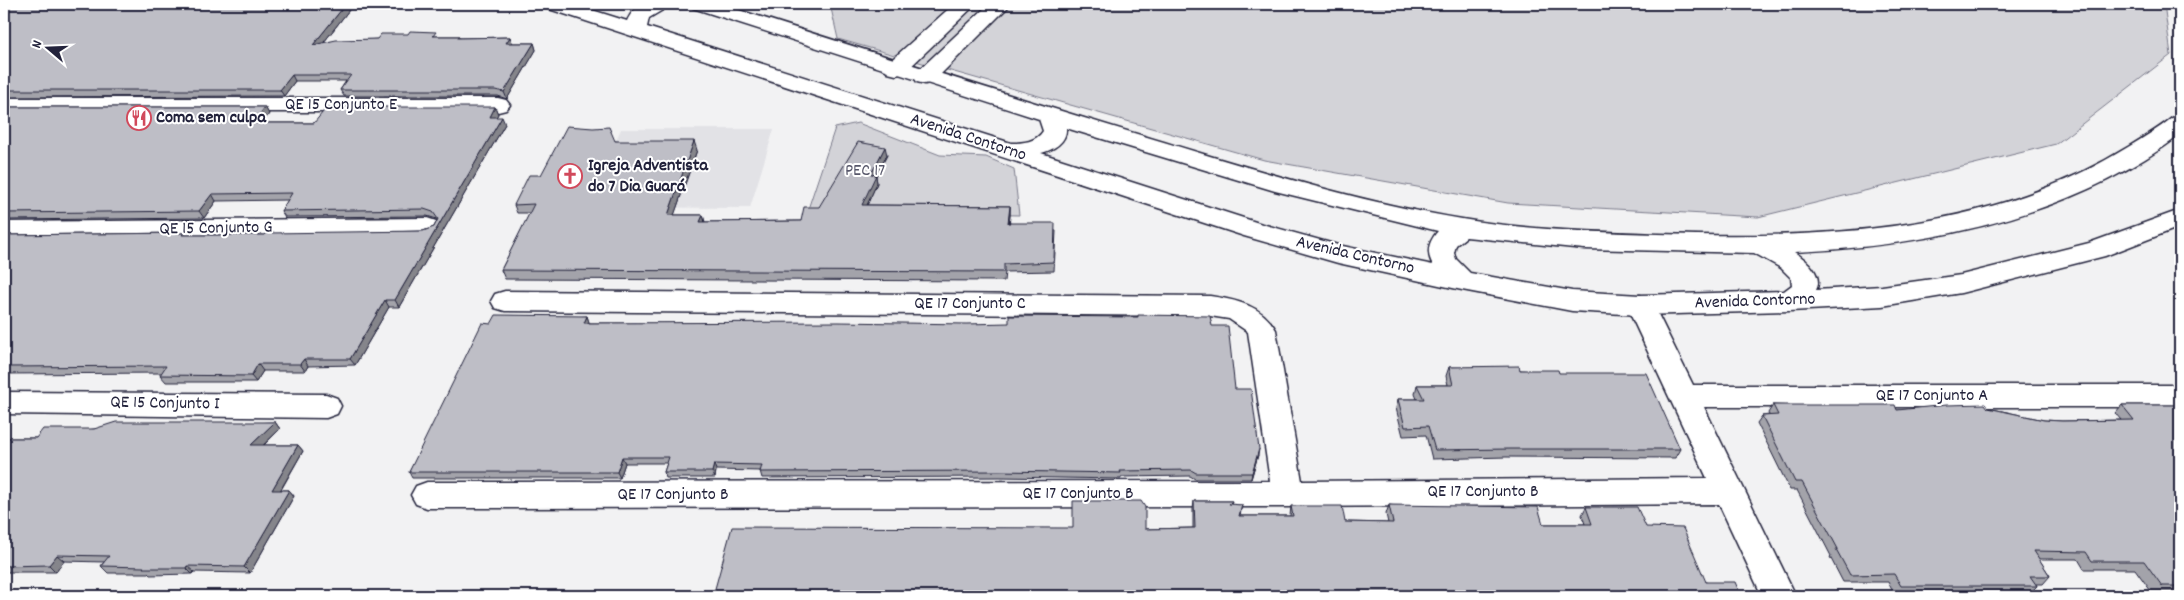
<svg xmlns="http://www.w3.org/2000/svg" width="2184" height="600" font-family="Dekko,sans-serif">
  <rect width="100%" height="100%" fill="#f2f2f3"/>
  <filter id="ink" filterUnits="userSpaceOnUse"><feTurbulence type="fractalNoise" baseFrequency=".02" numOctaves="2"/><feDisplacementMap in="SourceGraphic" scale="10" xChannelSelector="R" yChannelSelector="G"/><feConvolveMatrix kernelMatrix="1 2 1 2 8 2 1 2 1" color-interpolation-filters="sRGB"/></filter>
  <g filter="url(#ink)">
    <path fill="#e2e2e6" d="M621 129H774L750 208 586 207Z"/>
    <g fill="#d3d3d8" stroke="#7a7a8a">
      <path d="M830 4H2164L2171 55 2056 144 1758 217 1508 203 1264 160 838 39Z"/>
      <path d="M858 123 940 155 986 157 1014 169 1019 215 807 212 835 128Z"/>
    </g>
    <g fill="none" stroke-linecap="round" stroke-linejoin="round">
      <defs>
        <g id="minor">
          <path d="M954 4H976L904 73 896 75 888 73 885 68 888 63Z"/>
          <path d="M989 4H1011L933 82 925 84 917 82 914 77 917 72Z"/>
          <path d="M4 98H498L506 100 510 105 506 110 498 112H4Z"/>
          <path d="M427 218 436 221 440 227 436 233 427 236 4 240V222Z"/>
          <path d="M505 291 1210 296C1236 300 1262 305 1276 330L1302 481 1707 478 1626 305 1630 298 1640 295 1650 298 1693 385H2180V407H1704L1796 596H1762L1719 504 1288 507 427 508 416 504 411 495 416 486 427 482 1270 481 1248 332 1229 319 1210 316 505 311 495 308 491 301 495 294Z"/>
          <path d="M4 392 326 394 337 398 341 406 337 414 326 418 4 414Z"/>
        </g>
        <path id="major" d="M543 4H573L627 21C637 0 649 4 669 4L666 8 649 18 647 27 1011 143C1023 143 1036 142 1043 131L1039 119 693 8 690 4H720C862 49 1004 94 1147 137 1250 168 1355 201 1462 219 1526 230 1593 232 1658 234 1817 239 1988 234 2128 147 2143 138 2158 129 2172 118L2180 116V135C2071 217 1929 246 1794 252 1806 259 1824 275 1816 290L1882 286 1961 275 2089 243 2180 210V227L2105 256 1961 293 1882 306 1790 311 1640 315 1572 311 1462 290 1338 263 1244 236 546 8ZM1066 128 1275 191 1438 231C1428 242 1426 253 1433 265L1338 245 1262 224 1041 153C1053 150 1067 142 1066 128ZM1466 237 1584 249 1754 253 1781 268 1791 278 1792 285 1784 291 1640 295 1572 291 1470 273 1456 259 1454 253 1456 245Z"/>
      </defs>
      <use href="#minor" stroke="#22223b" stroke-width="3"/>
      <use href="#major" stroke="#22223b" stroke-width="3"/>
      <use href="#minor" fill="#fff" fill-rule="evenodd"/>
      <use href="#major" fill="#fff" fill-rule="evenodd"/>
    </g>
    <g fill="#a3a3aa" stroke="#22223b">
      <path d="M4 4 349 10 324 42 437 36H459L460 38 510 37 512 43H534L536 50 507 99 498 96H344L340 90 346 81H295L284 96 4 97Z"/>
      <path d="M4 107H265L269 114 262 123H314L495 107 498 114 496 117 505 124 399 307H389L355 365 308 366 305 371H263L256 382H166L160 375 162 373 4 374V235L184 233 185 235H265L423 231 434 227 437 220V219L427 216 285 217 281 211 288 200 216 201 204 218 4 220Z"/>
      <path d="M615 141 697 150 674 215H703L705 222 801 221 887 155 876 176 877 183 867 205 1010 206V215L1009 223 1056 231 1054 271 1005 272 1004 281 505 279 501 270 530 213H517L514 205 541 175Z"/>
      <path d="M587 316 589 323 1212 326 1258 455 1251 479H1195L1190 476 1121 477V479L1000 477 762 478 760 471 716 470 715 478H666L664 472 667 463H625L620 478H412L409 472 491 324Z"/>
      <path d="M1449 367 1520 370 1559 373 1680 449 1675 458 1506 457 1432 459 1426 435 1403 436 1396 408 1398 399H1417L1415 394 1417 385H1448L1446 376Z"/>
      <path d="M1773 405 1897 410 1988 408 2044 420 2062 421 2121 420 2115 413 2122 405H2180V594H2153L2135 569H2084L2078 559H2039L2050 576 2043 584H2036L2037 586 2029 594H1894L1888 582H1843L1830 557 1831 556 1797 490H1790L1757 423 1762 416 1769 415 1768 413Z"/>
      <path d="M275 422 280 429 264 445H298L303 451 281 490H289L294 496 250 573 194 572 192 574 150 575 148 573H108L101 566 104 562 64 561 56 572H4V438H36L94 429Z"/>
      <path d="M1194 501H1232L1231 505H1242L1240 516H1290L1291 506 1345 522 1388 523 1386 514 1389 505 1543 524H1585L1582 515 1586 507 1646 527 1706 582 1145 529 1193 528V509Z"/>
    </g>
    <g fill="#85858b" stroke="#22223b">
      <path d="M346 4 349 10 317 51 313 45Z"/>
      <path d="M510 37 513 44 506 43Z"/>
      <path d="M534 43 536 50 507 99 504 92Z"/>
      <path d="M292 75 295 81 284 96 280 90Z"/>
      <path d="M265 107 269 114 257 129 253 123Z"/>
      <path d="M495 107 498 114 492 124 490 117Z"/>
      <path d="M502 117 505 124 399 307 395 300Z"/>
      <path d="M694 141 697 150 671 224 668 215Z"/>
      <path d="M885 147 887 155 876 176 877 183 863 214 862 205 871 174Z"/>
      <path d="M212 194 216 201 204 218 199 211Z"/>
      <path d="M1010 206V215L1009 231 1008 223Z"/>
      <path d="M703 215 705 223 700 222Z"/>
      <path d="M385 300 389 307 355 365 350 359Z"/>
      <path d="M587 316 589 322 586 329 584 323Z"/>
      <path d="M304 359 308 366 305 371 300 364Z"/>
      <path d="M258 364 263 371 256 382 251 376Z"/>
      <path d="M275 422 280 429 257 451 251 445Z"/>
      <path d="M298 445 303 451 277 496 272 490Z"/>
      <path d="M1259 449 1258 455 1251 479 1252 473Z"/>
      <path d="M622 457 625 463 620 478 617 472Z"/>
      <path d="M714 464 716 470 715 478 712 472Z"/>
      <path d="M289 490 294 496 250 573 244 567Z"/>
      <path d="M57 555 64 561 56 572 49 565Z"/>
      <path d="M187 566 194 572 192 574 186 568Z"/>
    </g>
    <g fill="#bebec6" stroke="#22223b">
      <path d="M4 4H346L313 45 336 40 377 39 381 34H408L410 31 436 32 433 36H459L458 38 510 37 506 43H534L504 92 495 90H340L351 75H292L280 90H4Z"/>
      <path d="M4 107H265L253 123H314L327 107H495L490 117H502L395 300H385L350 359H304L300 364H258L251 376 160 375 166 366 4 367V235L184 233 182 235H265L267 233 423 231 434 227 438 219 433 212 424 209 281 211 292 193 212 194 199 211 4 213Z"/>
      <path d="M567 126 593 128 609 127 615 141H694L668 215H703L700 222 801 221 804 207H819L858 142 885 147 871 174 876 175 862 205 1010 206 1008 223H1055L1054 262 1004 264V272L501 270 534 204 514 205 529 175H541Z"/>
      <path d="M496 315 587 316 584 323 839 322 966 324 1009 323V316L1138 317V315L1210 316 1212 326H1228L1235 389H1251L1259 449 1252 473H1196L1191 470 1120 471 1121 473 999 471 760 472 762 465 714 464 712 472H664L669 457H622L617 472H409L482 323 491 324Z"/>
      <path d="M1519 366 1520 370H1558L1559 373H1646L1680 449H1510L1435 450 1428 426 1405 427 1398 399H1424L1417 385H1453L1449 367Z"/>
      <path d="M1985 404 1988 408 2044 420 2062 421 2134 420 2122 405H2180V586H2162L2144 561H2092L2086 552 2034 551 2050 576H2030L2037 586H1901L1894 574 1850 575 1836 549H1838L1802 482H1795L1762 416 1778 415 1773 405H1895L1897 410 1947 405Z"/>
      <path d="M116 422H275L251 445H298L272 490H289L244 567 187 566 186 568H143L144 567 101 566 109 556 57 555 49 565 4 566V438H36L43 429H94Z"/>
      <path d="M1073 501H1141L1145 507V529L1195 528 1194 501H1232L1229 504 1242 505 1239 516H1293L1291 506H1342L1345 522 1393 523 1389 505 1538 507 1543 524H1592L1586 507H1637L1646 527 1683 528 1706 582H1735L1741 596H713L732 527 1073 528Z"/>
    </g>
  </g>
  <defs>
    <symbol id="restaurant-ring" viewBox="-11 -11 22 22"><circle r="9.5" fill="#fff" stroke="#d1495b" stroke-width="1.5"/><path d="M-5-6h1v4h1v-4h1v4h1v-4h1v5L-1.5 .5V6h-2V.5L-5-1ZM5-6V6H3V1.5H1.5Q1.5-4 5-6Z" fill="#d1495b"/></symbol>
    <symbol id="church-ring" viewBox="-11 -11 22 22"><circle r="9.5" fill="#fff" stroke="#d1495b" stroke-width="1.5"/><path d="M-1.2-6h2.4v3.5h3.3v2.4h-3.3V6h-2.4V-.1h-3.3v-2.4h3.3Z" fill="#d1495b"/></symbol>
  </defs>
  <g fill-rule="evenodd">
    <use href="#restaurant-ring" x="125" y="104" width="28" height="28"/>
    <use href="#church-ring" x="556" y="162" width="28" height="28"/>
  </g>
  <g text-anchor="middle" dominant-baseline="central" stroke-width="4" stroke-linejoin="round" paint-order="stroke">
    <g font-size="18" fill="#22223b" stroke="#fff">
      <text x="341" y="105">QE 15 Conjunto E</text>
      <text transform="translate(968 138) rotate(18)">Avenida Contorno</text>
      <text transform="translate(216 229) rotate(-1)">QE 15 Conjunto G</text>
      <text transform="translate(1355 256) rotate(13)">Avenida Contorno</text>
      <text transform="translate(1755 302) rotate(-2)">Avenida Contorno</text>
      <text x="970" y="304">QE 17 Conjunto C</text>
      <text x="1932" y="396">QE 17 Conjunto A</text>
      <text transform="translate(165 404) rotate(1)">QE 15 Conjunto I</text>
      <text x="1483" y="492">QE 17 Conjunto B</text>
      <text x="1078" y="494">QE 17 Conjunto B</text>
      <text x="673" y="495">QE 17 Conjunto B</text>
    </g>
    <g font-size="18" font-weight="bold" fill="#22223b" stroke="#fff" text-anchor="start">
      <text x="156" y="118">Coma sem culpa</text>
      <text x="588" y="166">Igreja Adventista<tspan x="588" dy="21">do 7 Dia Guará</tspan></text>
    </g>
    <g font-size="18" fill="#57576a" stroke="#fff">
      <text x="865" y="171">PEC 17</text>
    </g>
  </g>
  <rect width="2184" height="600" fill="none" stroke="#fff" stroke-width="20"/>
  <rect x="10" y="10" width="2164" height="580" fill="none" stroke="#22223b" stroke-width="2" filter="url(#ink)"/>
  <g transform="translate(48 48) rotate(289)" stroke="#ffffff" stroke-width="4" paint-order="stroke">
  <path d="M0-4L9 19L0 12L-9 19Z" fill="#22223b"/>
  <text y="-8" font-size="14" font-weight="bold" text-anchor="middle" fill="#22223b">N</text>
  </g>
</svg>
